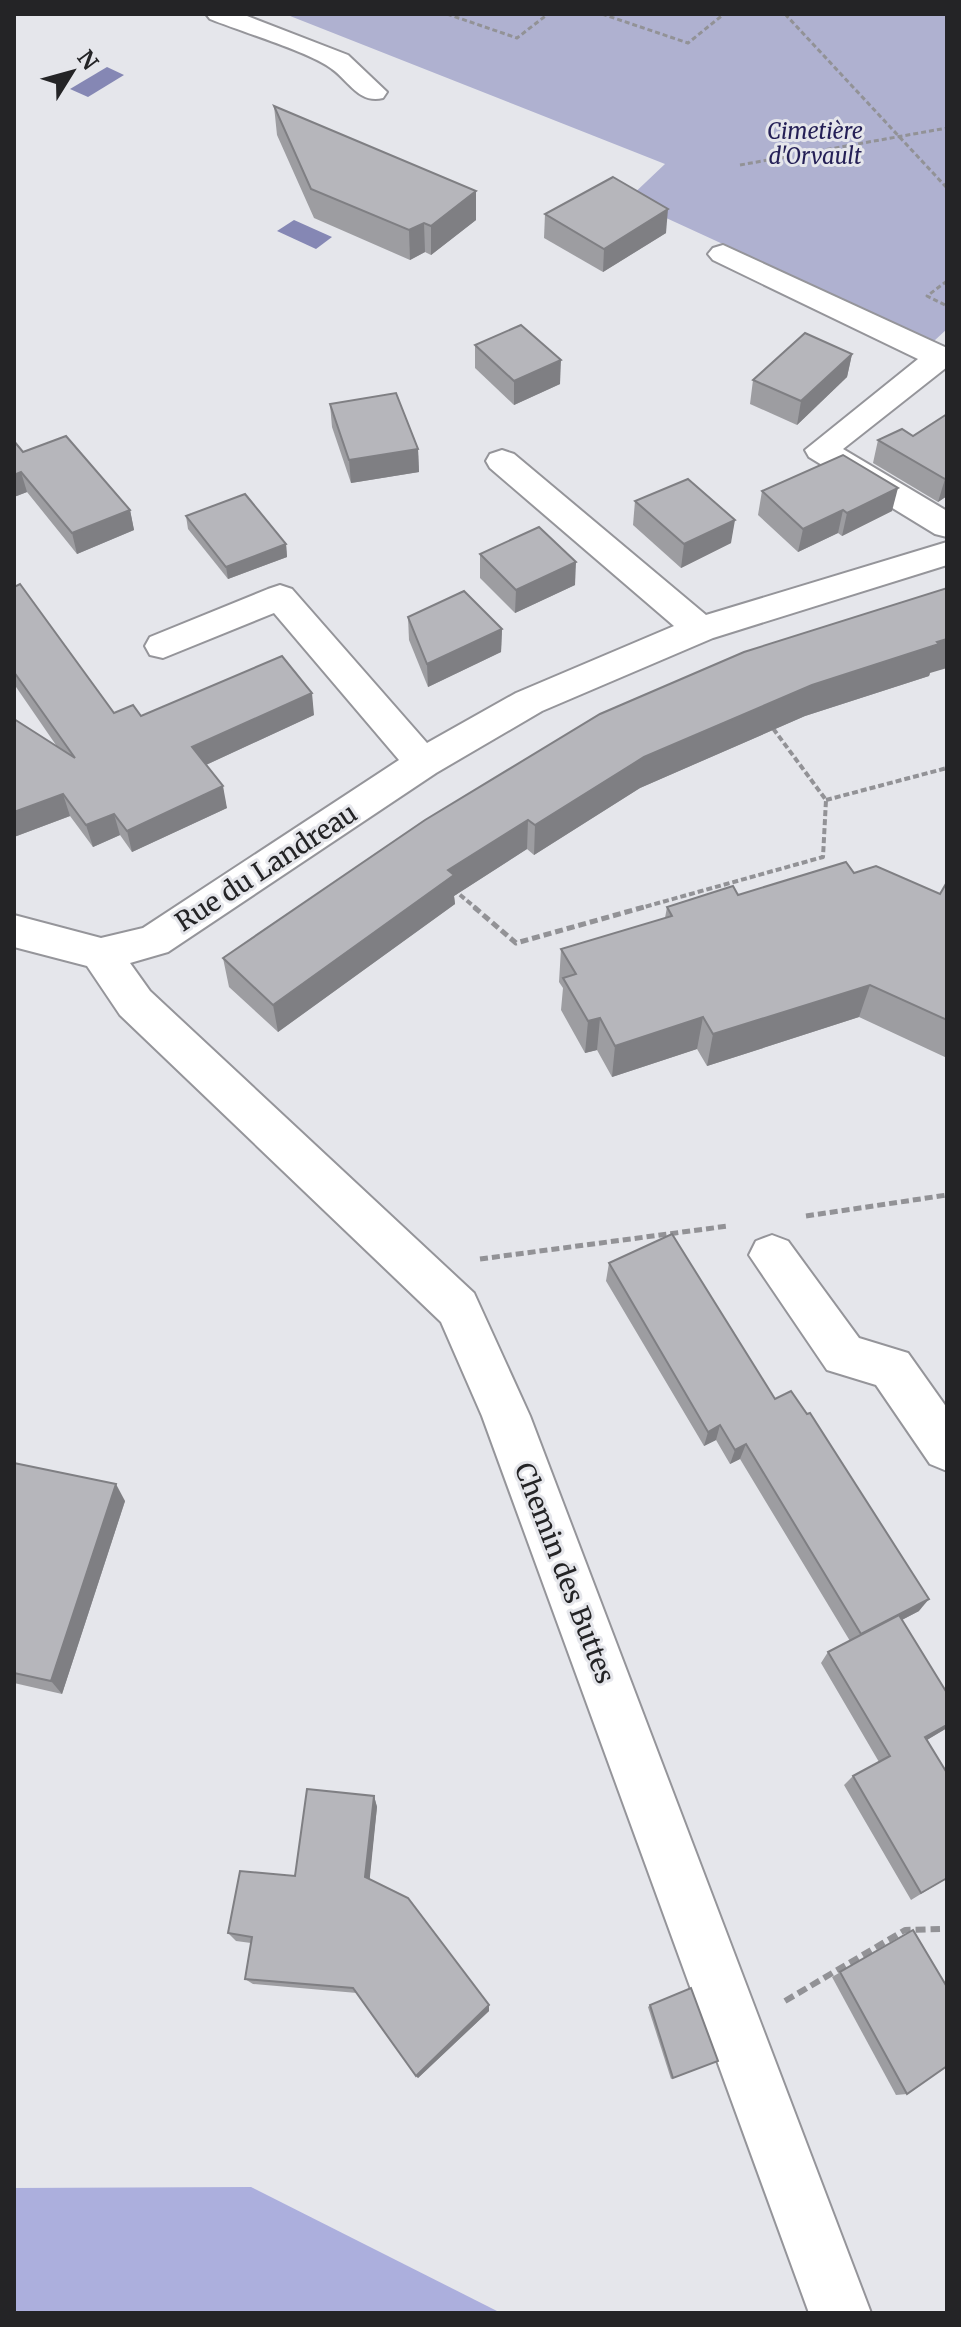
<svg xmlns="http://www.w3.org/2000/svg" width="961" height="2327" font-family="Merriweather,serif">
  <rect width="100%" height="100%" fill="#e5e6eb"/>
  <path fill="#afb1d0" d="M285 14H947V329L934 341 627 200 665 164Z"/>
  <path fill="#acafdd" d="M251 2187 501 2313H14V2188Z"/>
  <g fill="#8587b4">
    <path d="M107 67 124 75 88 97 70 89Z"/>
    <path d="M294 220 332 237 316 249 277 231Z"/>
  </g>
  <g fill="none" stroke-linecap="round" stroke-linejoin="round">
    <defs>
      <g id="minor">
        <path d="M206 14H242L348 55 387 92 383 98C359 104 349 81 332 69 310 52 239 31 210 19Z"/>
        <path d="M723 245 947 348V367L843 449 947 511V537L935 534 809 457 805 450 918 359 713 260 708 254 713 248Z"/>
        <path d="M502 450 514 454 706 615 947 542V565L713 638 542 711 436 773 168 952 130 963 150 991 474 1293 530 1416 871 2313H809L482 1416 441 1322 120 1015 87 966 14 947V915L101 938 143 928 399 760 274 613 163 658 150 655 145 646 150 637 268 589 280 585 292 589 427 743 516 693 674 626 490 468 486 461 490 454Z"/>
        <path d="M772 1235 788 1241 859 1338 908 1353 947 1408V1471L930 1464 876 1385 827 1370 749 1255 756 1241Z"/>
      </g>
    </defs>
    <use href="#minor" stroke="#95959a" stroke-width="4"/>
    <g stroke="#929296" stroke-width="3" stroke-dasharray="5 3" stroke-linecap="butt">
      <path d="M447 14 517 38 548 14"/>
      <path d="M602 14 688 43 724 14"/>
      <path d="M785 14 947 188"/>
      <path d="M740 165 947 128"/>
      <path d="M947 281 927 296 947 306"/>
    </g>
    <g stroke="#929296" stroke-width="4" stroke-dasharray="6 3" stroke-linecap="butt">
      <path d="M826 800 947 768"/>
      <path d="M453 889 477 909"/>
      <path d="M637 909 823 857 826 800 772 727"/>
    </g>
    <g stroke="#929296" stroke-width="5" stroke-dasharray="8 4" stroke-linecap="butt">
      <path d="M474 907 516 943 644 907"/>
      <path d="M806 1216 947 1195"/>
      <path d="M480 1259 728 1226"/>
    </g>
    <path stroke="#929296" stroke-width="6" stroke-dasharray="10 5" stroke-linecap="butt" d="M785 2001 905 1930 940 1929"/>
    <use href="#minor" fill="#fff" fill-rule="evenodd"/>
  </g>
  <g fill="#9d9da1">
    <path d="M274 106 476 220 431 255 425 252 410 260 314 218 277 135Z"/>
    <path d="M545 214 666 233 603 272 544 238Z"/>
    <path d="M475 345 560 384 514 405 475 368Z"/>
    <path d="M852 354 847 377 797 425 750 404 753 380Z"/>
    <path d="M330 404 418 449 419 472 351 483 332 427Z"/>
    <path d="M947 414V496L938 502 873 463 878 440 913 436Z"/>
    <path d="M23 452 130 510 134 530 77 554 27 492 14 497Z"/>
    <path d="M762 491 892 511 842 536 838 533 798 552 758 515Z"/>
    <path d="M635 501 731 543 681 568 633 525Z"/>
    <path d="M186 516 286 544 287 557 228 579 188 529Z"/>
    <path d="M480 554 575 585 515 613 480 578Z"/>
    <path d="M14 587 114 713 141 716 314 715 206 765 227 808 132 852 120 835 93 847 70 816 14 837 58 748 14 684Z"/>
    <path d="M408 617 502 629 501 652 428 687 409 640Z"/>
    <path d="M930 673 929 676 805 716 640 788 534 855 527 849 454 896 455 904 278 1032 229 987 223 958 425 820Z"/>
    <path d="M854 873 940 894 947 882V1058L859 1017 707 1066 697 1049 612 1077 597 1050 585 1053 561 1010 563 988 559 982 561 949 665 918 667 907 738 895Z"/>
    <path d="M609 1263 775 1399 919 1611 902 1620 947 1693V1728L927 1740 947 1878 911 1900 844 1785 853 1776 879 1762 821 1663 828 1652 850 1641 740 1459 730 1464 716 1440 704 1446 606 1281Z"/>
    <path d="M14 1463 125 1501 62 1694 14 1683Z"/>
    <path d="M374 1796 377 1807 369 1879 489 2005V2011L418 2078 357 1993 253 1984 245 1979 251 1943 236 1941 228 1933 295 1876Z"/>
    <path d="M913 1930 907 2094 896 2095 832 1977Z"/>
    <path d="M650 2005 718 2061 671 2079 648 2007Z"/>
  </g>
  <g fill="#7f7f83">
    <path d="M476 191V220L431 255V226Z"/>
    <path d="M668 209 666 233 603 272 604 249Z"/>
    <path d="M424 223 425 252 410 260 409 230Z"/>
    <path d="M852 354 847 377 797 425 801 401Z"/>
    <path d="M561 360 560 384 514 405V381Z"/>
    <path d="M418 449 419 472 351 483 349 460Z"/>
    <path d="M21 472 27 492 14 497V475Z"/>
    <path d="M947 477V496L938 502 945 479Z"/>
    <path d="M898 488 892 511 842 536 847 513Z"/>
    <path d="M130 510 134 530 77 554 72 533Z"/>
    <path d="M843 510 838 533 798 552 803 529Z"/>
    <path d="M735 520 731 543 681 568 684 544Z"/>
    <path d="M286 544 287 557 228 579 226 567Z"/>
    <path d="M576 562 575 585 515 613 516 590Z"/>
    <path d="M502 629 501 652 428 687 427 664Z"/>
    <path d="M947 639V668L930 673 929 676 805 716 640 788 534 855 535 825 644 757 812 685Z"/>
    <path d="M312 693 314 715 197 769 192 747Z"/>
    <path d="M223 786 227 808 132 852 127 831Z"/>
    <path d="M63 794 70 816 14 837V812Z"/>
    <path d="M114 814 120 835 93 847 86 825Z"/>
    <path d="M528 820 527 849 454 896 455 904 278 1032 273 1005 448 870Z"/>
    <path d="M870 985 859 1017 707 1066 713 1034Z"/>
    <path d="M703 1017 697 1049 612 1077 615 1046Z"/>
    <path d="M600 1018 597 1050 585 1053 588 1021Z"/>
    <path d="M720 1425 716 1440 704 1446 708 1432Z"/>
    <path d="M746 1444 740 1459 730 1464 735 1450Z"/>
    <path d="M116 1484 125 1501 62 1694 51 1681Z"/>
    <path d="M929 1599 919 1611 853 1645 861 1634Z"/>
    <path d="M947 1725V1728L915 1747 925 1737Z"/>
    <path d="M374 1796 377 1807 369 1886 365 1877Z"/>
    <path d="M489 2005V2011L418 2078 416 2076Z"/>
  </g>
  <g fill="#b6b6bb" stroke="#7f7f83" stroke-width="2">
    <path d="M274 106 476 191 431 226 424 223 409 230 311 189Z"/>
    <path d="M613 177 668 209 604 249 545 214Z"/>
    <path d="M521 325 561 360 514 381 475 345Z"/>
    <path d="M805 333 852 354 801 401 753 380Z"/>
    <path d="M396 393 418 449 349 460 330 404Z"/>
    <path d="M947 414V477L945 479 878 440 902 429 913 436Z"/>
    <path d="M66 436 130 510 72 533 21 472 14 475V441L23 452Z"/>
    <path d="M843 455 898 488 847 513 843 510 803 529 762 491Z"/>
    <path d="M688 479 735 520 684 544 635 501Z"/>
    <path d="M245 494 286 544 226 567 186 516Z"/>
    <path d="M539 527 576 562 516 590 480 554Z"/>
    <path d="M20 584 114 713 133 705 141 716 282 656 312 693 192 747 223 786 127 831 114 814 86 825 63 794 14 812V719L75 758 14 672V587Z"/>
    <path d="M947 588V639L937 642 939 644 812 685 644 757 535 825 528 820 448 870 454 875 273 1005 223 958 425 820 600 714 744 652Z"/>
    <path d="M464 591 502 629 427 664 408 617Z"/>
    <path d="M846 862 854 873 876 866 940 894 947 882V1020L870 985 713 1034 703 1017 615 1046 600 1018 588 1021 563 978 576 974 561 949 672 916 667 907 733 886 738 895Z"/>
    <path d="M672 1234 775 1399 791 1391 807 1414 810 1413 929 1599 861 1634 746 1444 735 1450 720 1425 708 1432 609 1263Z"/>
    <path d="M14 1463 116 1484 51 1681 14 1673Z"/>
    <path d="M899 1615 947 1693V1725L925 1737 947 1773V1878L921 1893 853 1776 890 1756 828 1652Z"/>
    <path d="M307 1789 374 1796 365 1877 408 1898 489 2005 416 2076 353 1988 245 1979 252 1937 228 1933 240 1871 295 1876Z"/>
    <path d="M913 1930 947 1987V2066L907 2094 840 1972Z"/>
    <path d="M691 1988 718 2061 673 2078 650 2005Z"/>
  </g>
  <g text-anchor="middle" dominant-baseline="central" stroke-width="6" stroke-linejoin="round" paint-order="stroke">
    <g font-size="22" font-style="italic" fill="#241f56" stroke="#e5e6eb">
      <text x="815" y="131">Cimetière<tspan x="815" dy="25">d'Orvault</tspan></text>
    </g>
    <g font-size="26" fill="#242426" stroke="#e5e6eb">
      <text transform="translate(266 867) rotate(-33)">Rue du Landreau</text>
      <text transform="translate(565 1573) rotate(69)">Chemin des Buttes</text>
    </g>
  </g>
  <rect width="961" height="2327" fill="none" stroke="#242426" stroke-width="32"/>
  <g transform="translate(72 72) rotate(53)" stroke="#e5e6eb" stroke-width="6" paint-order="stroke">
  <path d="M0-6L14 30L0 20L-14 30Z" fill="#242426"/>
  <text y="-12" font-size="22" font-weight="bold" text-anchor="middle" fill="#242426">N</text>
  </g>
</svg>
